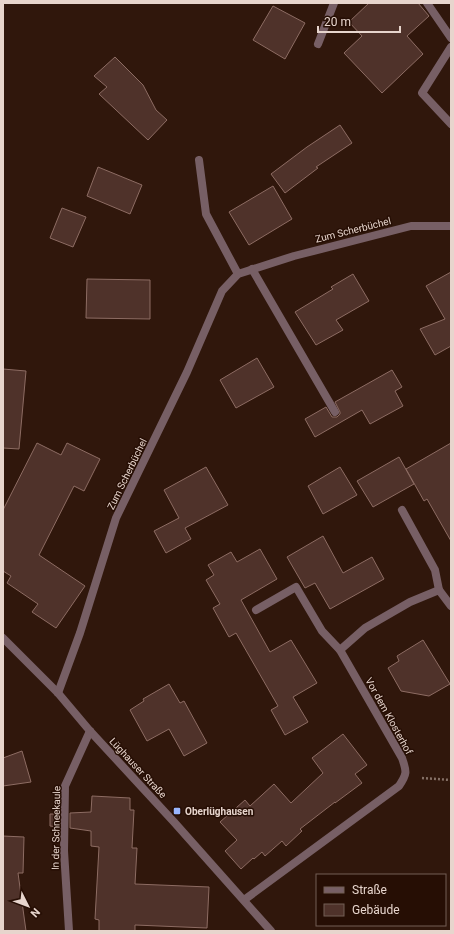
<svg xmlns="http://www.w3.org/2000/svg" width="454" height="934" font-family="Roboto,sans-serif">
  <rect width="100%" height="100%" fill="#30170c"/>
  <g fill="#4f322a" stroke="#8d6c63">
    <path d="M369 3H418L429 16 407 36 423 54 382 93 344 53 362 36 349 22Z"/>
    <path d="M273 6 305 23 285 59 253 40Z"/>
    <path d="M115 57 143 85 156 110 167 120 148 140 99 94 107 87 94 76Z"/>
    <path d="M340 125 352 143 316 167 318 168 285 193 271 174 307 147Z"/>
    <path d="M98 167 142 185 130 214 87 196Z"/>
    <path d="M273 186 292 219 249 245 229 212Z"/>
    <path d="M62 208 86 217 73 247 50 238Z"/>
    <path d="M451 272V346L435 355 420 329 445 319 426 286Z"/>
    <path d="M353 274 369 301 336 320 343 330 316 345 295 312 333 289 331 287Z"/>
    <path d="M87 279 150 280V319L86 318Z"/>
    <path d="M257 358 274 387 236 408 220 380Z"/>
    <path d="M3 369 26 371 19 449 3 448Z"/>
    <path d="M392 370 402 387 395 391 403 406 370 424 362 410 315 437 305 419 326 407 332 417H337L340 414V412L335 402Z"/>
    <path d="M37 443 61 455 67 443 100 459 84 491 74 486 39 555 85 586 56 628 32 612 38 604 7 583 11 576 3 571V510Z"/>
    <path d="M451 443V541L427 499 424 501 406 469Z"/>
    <path d="M399 457 414 484 373 507 357 481Z"/>
    <path d="M206 467 228 505 185 528 191 539 166 553 154 531 179 518 164 490Z"/>
    <path d="M340 467 357 495 323 514 308 486Z"/>
    <path d="M323 536 343 573 372 557 384 579 330 609 315 583 305 588 287 557Z"/>
    <path d="M260 549 277 579 241 600 270 652 291 640 317 683 293 697 308 722 285 735 271 710 278 706 236 633 229 637 213 608 220 604 206 580 214 575 208 565 231 552 237 562Z"/>
    <path d="M423 640 450 684 429 696 401 691 388 668 399 661 397 656Z"/>
    <path d="M169 684 180 703 184 701 207 743 184 756 169 729 147 741 130 710 144 701 143 699Z"/>
    <path d="M343 734 367 765 355 774 362 783 335 803V802L300 829 302 831 286 846 282 841 265 856 262 852 254 859 253 858 241 869 225 851 237 840 220 822 245 800 250 806 274 784 291 803 323 773 312 758Z"/>
    <path d="M22 751 31 782 3 786V758Z"/>
    <path d="M92 796 130 798V810H134L132 848H137L135 884 209 887 207 928 135 925V931H99V920L95 919 99 847 91 846V831L70 828V813L91 812Z"/>
    <path d="M50 814H59V827L50 826Z"/>
    <path d="M3 836 24 837 23 873H18L26 931H3Z"/>
  </g>
  <g fill="none" stroke-linecap="round" stroke-linejoin="round">
    <path stroke="#867167" stroke-width="2.5" stroke-dasharray="2 2" stroke-linecap="butt" d="M422 778 451 780"/>
    <g stroke="#775f65" stroke-width="8">
      <path d="M318 44 334 3"/>
      <path d="M451 47 422 93 451 124"/>
      <path d="M252 269 335 412"/>
      <path d="M402 510 435 570 439 590"/>
      <path d="M256 610 296 587 322 631 340 650"/>
    </g>
    <g stroke="#775f65" stroke-width="8">
      <path d="M427 3 451 38"/>
      <path d="M199 160 206 214 238 274"/>
      <path d="M3 638 58 693 90 731 174 822 271 931"/>
      <path d="M58 693 80 633 116 518 187 372 222 291 238 274 294 256 411 226H451"/>
      <path d="M244 900 399 786C407 774 407 772 402 758L340 650 365 628 410 602 439 590 451 606"/>
      <path d="M69 931 64 851 65 786 90 731"/>
    </g>
  </g>
  <rect fill="#99b5fd" stroke="#260e04" stroke-width="1.5" x="173" y="807" width="8" height="8" rx="2"/>
  <g text-anchor="middle" dominant-baseline="central" stroke-width="3" stroke-linejoin="round" paint-order="stroke">
    <g font-size="10" fill="#e7d5cd" stroke="#260e04">
      <text transform="translate(353 230) rotate(-14)">Zum Scherbüchel</text>
      <text transform="translate(127 474) rotate(-64)">Zum Scherbüchel</text>
      <text transform="translate(389 716) rotate(61)">Vor dem Klosterhof</text>
      <text transform="translate(138 768) rotate(47)">Lüghauser Straße</text>
      <text transform="translate(56 828) rotate(-89)">In der Schneekaule</text>
    </g>
    <g font-size="10" font-weight="bold" fill="#e7d5cd" stroke="#260e04" text-anchor="start">
      <text x="185" y="811">Oberlüghausen</text>
    </g>
  </g>
  <rect width="454" height="934" fill="none" stroke="#e7d5cd" stroke-width="8"/>
  <rect x="316" y="874" width="130" height="52" fill="#260e04" stroke="#735e54"/>
  <rect x="324" y="887" width="20" height="6" fill="#775f65" stroke="#735e54"/>
  <text x="352" y="894" font-size="12" fill="#e7d5cd">Straße</text>
  <rect x="324" y="904" width="20" height="12" fill="#4f322a" stroke="#735e54"/>
  <text x="352" y="914" font-size="12" fill="#e7d5cd">Gebäude</text>
  <g transform="translate(28 906) rotate(132)" stroke="#260e04" stroke-width="3" paint-order="stroke">
  <path d="M0-3L7 15L0 10L-7 15Z" fill="#e7d5cd"/>
  <text y="-6" font-size="11" font-weight="bold" text-anchor="middle" fill="#e7d5cd">N</text>
  </g>
  <path d="M318 26v6h82v-6" fill="none" stroke="#e7d5cd" stroke-width="2"/>
  <text x="324" y="26" font-size="12" fill="#e7d5cd" stroke="#260e04" stroke-width="3" paint-order="stroke">20 m</text>
</svg>
